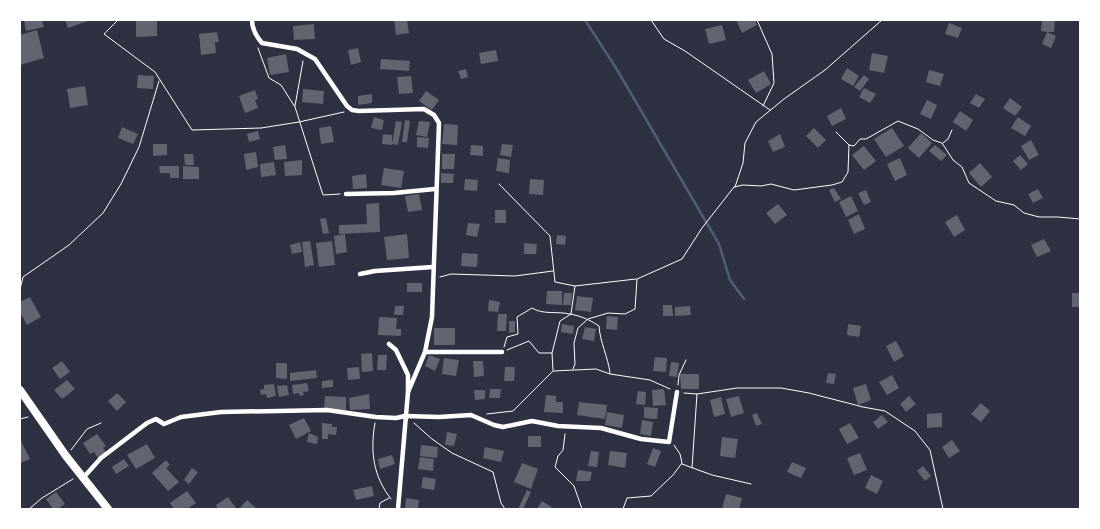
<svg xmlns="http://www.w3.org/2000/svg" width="1100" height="529" font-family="'Zilla Slab',serif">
  <rect width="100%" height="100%" fill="#2d3142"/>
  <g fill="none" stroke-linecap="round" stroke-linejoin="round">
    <path stroke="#4f5d75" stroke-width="2.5" d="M585 20 616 68 719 244 730 280 744 299"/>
  </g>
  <g fill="#626471">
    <path d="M24 20H42L44 27 26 31Z"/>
    <path d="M65 20H91L68 28Z"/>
    <path d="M157 20V36L136 37V21Z"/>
    <path d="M394 20H407L409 33 396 35Z"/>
    <path d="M736 20H755L757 25 742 33Z"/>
    <path d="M1042 20H1055L1054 32H1047L1056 36 1051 48 1042 44 1047 32 1041 31Z"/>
    <path d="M949 23 962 28 958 38 945 34Z"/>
    <path d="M314 24 315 39 294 40 293 26Z"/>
    <path d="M722 25 726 40 709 44 705 29Z"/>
    <path d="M37 30 44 58 20 65V35Z"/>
    <path d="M217 32 219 42H215L216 53 201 55 199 34Z"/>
    <path d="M358 48 361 62 351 65 348 50Z"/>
    <path d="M496 50 498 61 481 64 479 53Z"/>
    <path d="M872 53 888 56 884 73 869 70Z"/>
    <path d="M286 54 289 72 270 75 267 58Z"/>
    <path d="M381 59 410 61 409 71 380 69Z"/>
    <path d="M847 68 859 76 853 86 841 79Z"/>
    <path d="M466 69 468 77 461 79 458 71Z"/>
    <path d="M929 70 944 74 940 86 926 82Z"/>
    <path d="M764 71 771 84 756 93 748 80Z"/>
    <path d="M138 75 154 76 153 89 137 88Z"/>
    <path d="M864 75 869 79 860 91 854 87Z"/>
    <path d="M411 76 413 93 399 94 397 77Z"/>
    <path d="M85 86 88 105 70 108 67 89Z"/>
    <path d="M864 88 876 94 870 103 859 97Z"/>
    <path d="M303 89 324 91 323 104 302 102Z"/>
    <path d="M255 90 258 99 255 100 258 108 245 113 239 96Z"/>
    <path d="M426 91 439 100 432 110 419 101Z"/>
    <path d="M372 94V103L358 105V96Z"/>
    <path d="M976 94 985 99 979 108 970 103Z"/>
    <path d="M1010 98 1022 107 1015 116 1003 108Z"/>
    <path d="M927 100 937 105 931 119 920 114Z"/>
    <path d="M841 108 846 119 832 126 827 116Z"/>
    <path d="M960 111 973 120 966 131 953 122Z"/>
    <path d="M374 117 384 120 382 130 371 128Z"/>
    <path d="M1018 117 1031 126 1025 136 1011 128Z"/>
    <path d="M405 120 410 121 407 142H402Z"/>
    <path d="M396 121 402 122 398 145 392 144Z"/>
    <path d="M419 121 430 122 427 137 416 135Z"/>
    <path d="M444 124 458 125 457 145 442 144Z"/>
    <path d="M331 126 334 142 321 144 319 128Z"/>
    <path d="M122 127 138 134 133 144 118 138Z"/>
    <path d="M814 128 826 140 818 148 806 136Z"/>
    <path d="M892 128 904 146 886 157 874 139Z"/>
    <path d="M258 131 260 139 249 142 247 134Z"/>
    <path d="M921 133 932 143 919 158 908 148Z"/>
    <path d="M383 134 392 135V145L382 144Z"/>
    <path d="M780 134 785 147 773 152 768 141Z"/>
    <path d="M417 137 429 138 428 148 417 147Z"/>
    <path d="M1031 140 1039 155 1029 160 1021 146Z"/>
    <path d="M153 144H167V155L153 156Z"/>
    <path d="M502 144 513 145 511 157 500 155Z"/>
    <path d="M285 145 287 159 275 160 273 147Z"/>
    <path d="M471 145 483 146V156L470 155Z"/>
    <path d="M935 145 947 155 941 161 929 151Z"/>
    <path d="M864 146 876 161 864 170 852 155Z"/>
    <path d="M256 152 258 167 246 170 244 154Z"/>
    <path d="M184 154H193L194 165H185Z"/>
    <path d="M442 154H455L454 169H442Z"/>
    <path d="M1020 155 1028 164 1021 170 1013 161Z"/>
    <path d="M498 158 510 160 509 173 496 171Z"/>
    <path d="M900 158 907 175 895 181 887 164Z"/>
    <path d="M302 160V175L285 176 284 162Z"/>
    <path d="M274 162 276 175 261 177 260 164Z"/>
    <path d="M980 163 992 177 981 187 969 173Z"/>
    <path d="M159 166H179V178H170V173H160Z"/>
    <path d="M183 166 199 167V179H183Z"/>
    <path d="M384 168 404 171 401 188 381 185Z"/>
    <path d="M441 173 454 174 453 183H441Z"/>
    <path d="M366 174 367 188 353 189 352 176Z"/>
    <path d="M465 179 478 180 477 191 464 190Z"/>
    <path d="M530 179 544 180 543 195 529 194Z"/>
    <path d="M834 188 841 199 835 202 829 190Z"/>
    <path d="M1038 189 1043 198 1033 203 1028 194Z"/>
    <path d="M866 190 871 202 864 205 858 193Z"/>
    <path d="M419 194 422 210 408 212 405 196Z"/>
    <path d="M851 196 858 211 846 217 839 202Z"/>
    <path d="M379 203 380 232 339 234V225L367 224 366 204Z"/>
    <path d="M778 204 787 215 775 224 766 213Z"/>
    <rect x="495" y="210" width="11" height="13"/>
    <path d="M859 214 865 229 854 234 848 220Z"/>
    <path d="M957 215 965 230 954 237 945 222Z"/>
    <path d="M326 218 329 233 323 234 320 219Z"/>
    <path d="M468 223 480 224 477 237 466 235Z"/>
    <path d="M345 234 347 252 336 254 334 236Z"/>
    <path d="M407 234 409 258 387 260 384 237Z"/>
    <path d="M557 235 566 236 565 245 556 244Z"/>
    <path d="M1044 239 1051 251 1037 257 1031 245Z"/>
    <path d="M310 241 314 265 305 267 302 242Z"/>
    <path d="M332 241 335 265 319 267 316 243Z"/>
    <path d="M300 242 302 252 292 254 290 245Z"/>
    <path d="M524 243 537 244 536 254H524Z"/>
    <path d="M462 253 478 254 477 267 461 266Z"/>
    <rect x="407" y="283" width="15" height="9"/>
    <path d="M547 291H562V305L546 304Z"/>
    <path d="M564 293H572L571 305H563Z"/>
    <rect x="1072" y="293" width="8" height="14"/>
    <path d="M577 296 593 298 591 312 575 310Z"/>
    <path d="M30 297 41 317 27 325 20 312V302Z"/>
    <path d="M489 300 500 302 498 312 488 311Z"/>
    <path d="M663 305H672L673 316H663Z"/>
    <path d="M395 306H404L403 315H394Z"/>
    <path d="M690 306 691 315 675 316V307Z"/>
    <path d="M498 314H507L506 331H497Z"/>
    <path d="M607 316 618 317 617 330 606 329Z"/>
    <path d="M379 317 397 318 396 329H401V336L378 335Z"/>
    <path d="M509 321H515V332L509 333Z"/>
    <path d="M562 324 574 326 573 334 561 332Z"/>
    <path d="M848 324 861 326 859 337 847 335Z"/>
    <path d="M585 327 596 329 594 341 582 339Z"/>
    <rect x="434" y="328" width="21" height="17"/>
    <path d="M896 341 904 356 894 362 886 346Z"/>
    <path d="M372 353 373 371 362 372 361 354Z"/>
    <path d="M378 355H387L386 370H377Z"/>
    <path d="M429 355 440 359 435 371 425 366Z"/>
    <path d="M655 357 667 358 666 372 653 371Z"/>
    <path d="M444 358 459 360 456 376 442 374Z"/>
    <path d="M62 361 70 372 60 379 52 368Z"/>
    <path d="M473 361H483L484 376 474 377Z"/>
    <path d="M671 362 679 363 677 377 669 376Z"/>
    <path d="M276 363H287V379L276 378Z"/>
    <path d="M359 367 360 379 348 380 347 368Z"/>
    <path d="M505 367H515L514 381H504Z"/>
    <path d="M316 370 317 378 290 381V373Z"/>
    <path d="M828 373 836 374 834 384 826 383Z"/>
    <path d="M680 374H699V389H681Z"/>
    <path d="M892 375 899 388 887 395 879 382Z"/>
    <path d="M67 380 75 389 62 399 54 390Z"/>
    <path d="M333 380V387L322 388V381Z"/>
    <path d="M307 383 309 391 303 392 304 395 300 396 299 393 293 394 292 385Z"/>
    <path d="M274 384 276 396 267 398 266 394 261 395 260 390 264 389V385Z"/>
    <path d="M866 384 871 400 858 405 853 388Z"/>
    <path d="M287 385 289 395 279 397 277 386Z"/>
    <path d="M490 389H501L500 398H489Z"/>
    <path d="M664 389 666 405 653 406 652 390Z"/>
    <path d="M474 390H485V399L475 400Z"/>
    <path d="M638 391 646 392 645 405 636 404Z"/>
    <path d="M117 393 126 402 117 411 108 401Z"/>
    <path d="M369 394 370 409 350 410 349 398Z"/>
    <path d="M546 395 556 396V402H563V413L544 412Z"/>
    <path d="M325 396 346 397V410L324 409Z"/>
    <path d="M739 396 744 413 731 417 726 399Z"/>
    <path d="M909 396 916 404 906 412 900 404Z"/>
    <path d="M721 397 725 414 714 417 710 400Z"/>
    <path d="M579 402 607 405 605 419 577 415Z"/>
    <path d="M981 403 990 411 981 422 971 414Z"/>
    <path d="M644 407 658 408 657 419 644 418Z"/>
    <path d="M607 412 624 415 622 428 605 425Z"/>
    <path d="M757 413 762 424 756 426 752 415Z"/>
    <path d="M942 413V427L927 428V414Z"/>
    <path d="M882 415 888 422 878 429 873 422Z"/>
    <path d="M304 418 311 431 296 439 289 425Z"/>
    <path d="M642 420 653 422 651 436 640 434Z"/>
    <path d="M322 423 332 424V427H337L336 435 328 434V439H322Z"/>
    <path d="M850 423 859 438 847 444 839 429Z"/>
    <path d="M447 432 457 434 454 446 445 445Z"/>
    <path d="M309 433 318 437 317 444 307 442Z"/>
    <path d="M97 434 106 446 103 448 106 452 98 458 94 452 90 454 83 443Z"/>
    <rect x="528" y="436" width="13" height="11"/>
    <path d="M722 437 738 439 735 458 720 456Z"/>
    <path d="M20 439 30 459 20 463Z"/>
    <path d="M952 440 960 451 949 458 942 447Z"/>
    <path d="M147 444 155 458 136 469 127 455Z"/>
    <path d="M421 445 438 447 437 458 420 456Z"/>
    <path d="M485 447 504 451 501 462 483 458Z"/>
    <path d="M653 448 661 451 655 467 647 464Z"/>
    <path d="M591 451 599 452 597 467 588 466Z"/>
    <path d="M610 451 627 453 625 468 608 465Z"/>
    <path d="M860 453 867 470 854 475 847 458Z"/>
    <path d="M392 455 395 464 380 469 378 459Z"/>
    <path d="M420 457 434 459 433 471 418 469Z"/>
    <path d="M124 459 129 466 116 474 112 467Z"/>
    <path d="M166 460 170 465 166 468 179 482 168 491 152 473Z"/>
    <path d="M792 462 806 468 801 478 787 472Z"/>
    <path d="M522 463 538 469 531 489 514 482Z"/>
    <path d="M923 466 931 476 925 481 917 471Z"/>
    <path d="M192 468 198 472 189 484 184 480Z"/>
    <path d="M578 470 592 472 590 481H576Z"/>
    <path d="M871 475 883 481 877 494 865 488Z"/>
    <path d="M423 477 436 479 434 490 421 488Z"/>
    <path d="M372 486 374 496 356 500 353 490Z"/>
    <path d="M527 490 531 492 523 509H518Z"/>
    <path d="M187 491 196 503 187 509H174L170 503Z"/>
    <path d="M56 492 65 504 58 509H53L46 499Z"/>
    <path d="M726 494 742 498 739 509H722Z"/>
    <path d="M228 497 236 508 218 509 216 505Z"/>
    <path d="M406 498 419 500 418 509H405Z"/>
    <path d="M247 500 257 509H239Z"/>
    <path d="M542 501 553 508 552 509H537Z"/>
  </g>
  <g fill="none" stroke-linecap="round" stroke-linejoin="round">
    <g stroke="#fff" stroke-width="1">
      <path d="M118 20 104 34 155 72 192 130 261 128 299 122 344 112"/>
      <path d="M651 20 664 39 685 51 770 110"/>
      <path d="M757 20 772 54 774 83 763 106"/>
      <path d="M258 48 269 78 281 85 295 107 323 195 340 194"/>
      <path d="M295 106 303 61"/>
      <path d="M836 132 849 145 854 146 860 139H866L898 121 918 129 933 140 942 143 953 160 962 167 969 183 996 201 1014 205 1024 213 1039 217H1058L1080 219"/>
      <path d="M943 143 948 139 952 130"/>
      <path d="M499 184 550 236 555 282 575 286 571 314 560 321 552 353 553 370"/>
      <path d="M735 187 743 163 745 143 756 122 784 99 825 70 882 20"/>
      <path d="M440 277 451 274 515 276 553 271"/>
      <path d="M575 286 636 279"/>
      <path d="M20 289 23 277 69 245 103 213 121 184 139 147 159 81"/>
      <path d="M504 347 507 337 518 334 517 317 532 308C543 315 557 311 570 314 581 316 590 320 599 326 600 342 608 357 610 373"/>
      <path d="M507 350 529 341 539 353H552"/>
      <path d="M573 369 575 364 574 343 578 328 588 319 608 313 625 314 635 309 637 279 682 259 702 228 734 187 743 185 761 186 771 184 794 190 832 185 842 182 848 172 849 145"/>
      <path d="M678 385 679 375 686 360"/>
      <path d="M684 393 697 394 737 388H781L809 393 863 407 885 411 915 431 930 450 943 509"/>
      <path d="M487 414 513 411 553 371 596 369 610 374 650 380 670 389"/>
      <path d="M20 419 28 417"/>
      <path d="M375 423C370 451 373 476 391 499"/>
      <path d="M414 423 432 439 452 453 493 472 501 503 505 509"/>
      <path d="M565 434 563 450 558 456 555 467 574 486 582 509"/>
      <path d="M71 450 87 429 101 423"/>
      <path d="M682 464 712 475 751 484"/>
      <path d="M692 468 697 394"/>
      <path d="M29 509 42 498 73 479"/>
      <path d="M379 509 380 503 389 498"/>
      <path d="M623 509 627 498 651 496 673 475 682 463 680 454 674 445"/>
    </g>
    <g stroke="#fff" stroke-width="4.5">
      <path d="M252 20C252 29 256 36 262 43L297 49 315 59 347 106 352 110 359 111 424 109 434 115 439 123 432 317 425 352 408 392"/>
      <path d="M346 194 394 193 435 189"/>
      <path d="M360 274 375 271 433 267"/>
      <path d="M389 344 396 350 408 375V392L398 509"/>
      <path d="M425 352H502"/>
      <path d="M83 478 101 458 147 423 156 419 164 424 181 417 221 412 327 410 376 417 396 418 405 416 439 417 471 415 494 425 503 427 532 421 558 426 601 428 641 439 669 442 677 392"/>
    </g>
    <path stroke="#fff" stroke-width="8" d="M20 390 66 456 108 509"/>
  </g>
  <rect width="1100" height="529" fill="none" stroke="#ffffff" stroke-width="42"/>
</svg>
